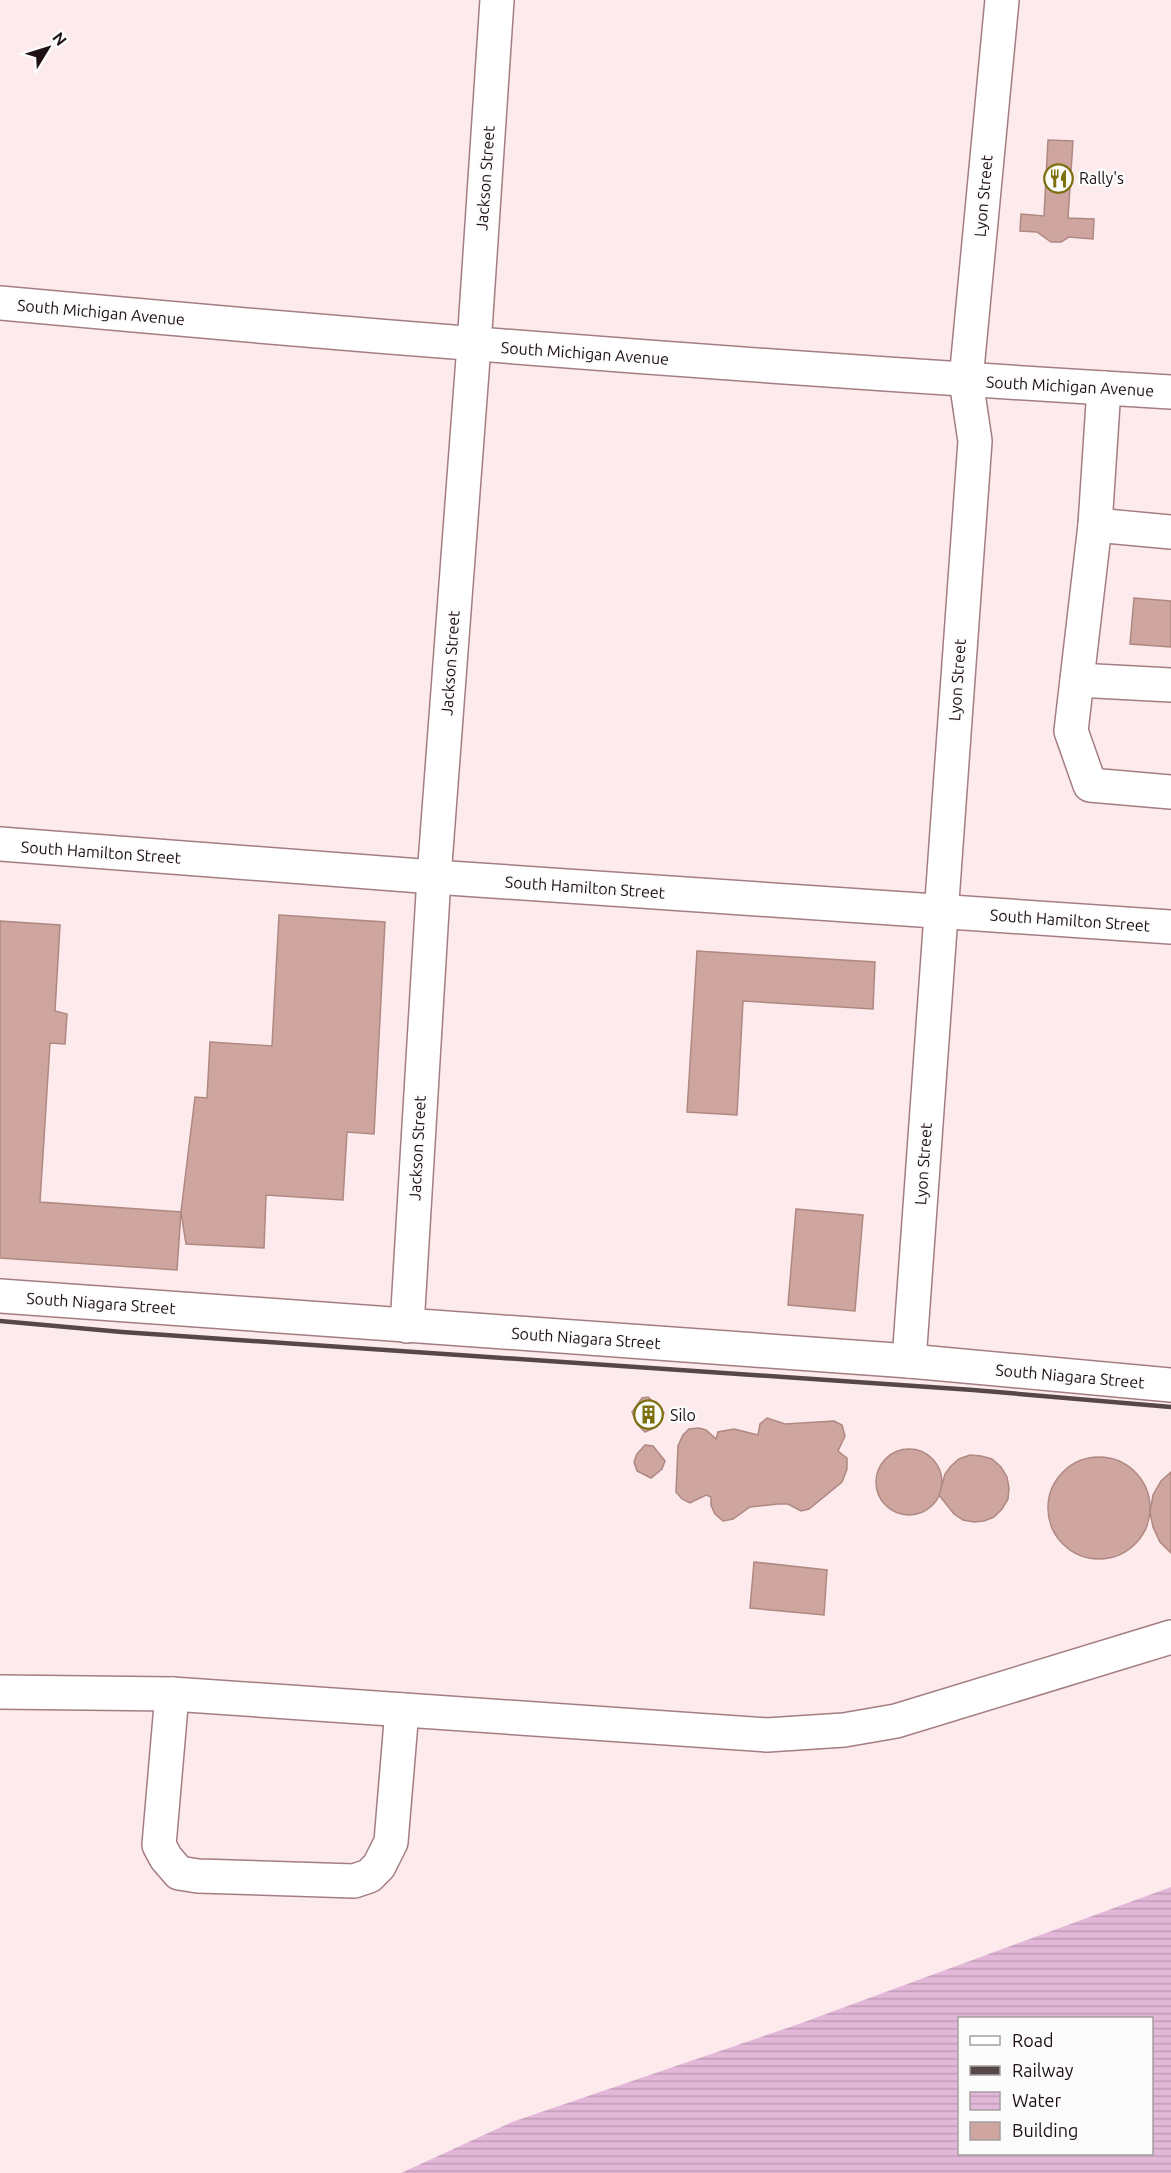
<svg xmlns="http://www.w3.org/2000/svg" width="1171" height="2173" font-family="Ubuntu,sans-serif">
  <defs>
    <pattern id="water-rules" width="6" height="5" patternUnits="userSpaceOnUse" patternTransform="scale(1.5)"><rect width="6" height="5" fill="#e2b7d8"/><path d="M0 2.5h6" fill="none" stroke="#c19cb8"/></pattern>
  </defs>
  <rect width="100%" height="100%" fill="#fceaec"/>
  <path fill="url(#water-rules)" fill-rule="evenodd" d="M1171 1887V2173H401L512 2122 796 2025ZM960 2018H1152V2154H960Z"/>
  <g fill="#cea69f" stroke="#af8882" stroke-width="1.5">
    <path d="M1048 140 1073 141 1068 218 1094 219 1093 239 1069 237 1061 242H1051L1037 232 1020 231 1021 214 1044 216Z"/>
    <path d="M1134 598 1171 601V647L1130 644Z"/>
    <path d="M279 915 385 922 374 1134 347 1132 343 1200 266 1195 264 1248 186 1244 181 1212 195 1097 207 1098 210 1042 272 1046Z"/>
    <path d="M0 921 60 925 55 1011 67 1014 65 1044 50 1043 40 1202 181 1212 177 1270 0 1258Z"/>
    <path d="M697 951 875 962 873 1009 743 1001 737 1115 687 1112Z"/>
    <path d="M796 1209 863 1215 855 1311 788 1305Z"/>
    <path d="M648 1397 664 1413 656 1427 645 1432 637 1424 632 1412 642 1398Z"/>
    <path d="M767 1418 785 1424 834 1421 842 1425 845 1436 838 1451 847 1458V1469L842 1482 809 1509 801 1511 788 1504H778L750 1507 733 1519 723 1521 715 1514 711 1505V1497L706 1495 690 1503 682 1499 676 1492 678 1446 683 1435 689 1429 699 1428 706 1430 716 1439 718 1432 734 1429 758 1435 760 1424Z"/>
    <path d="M645 1445 653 1446 665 1461 662 1469 651 1478 637 1471 634 1462 637 1454Z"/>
    <circle cx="909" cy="1482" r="33"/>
    <path d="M970 1455 981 1456 992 1459 1001 1467 1007 1477 1009 1488 1008 1499 1002 1509 994 1517 984 1521 974 1522 963 1520 954 1514 939 1495 945 1474 951 1466 959 1459Z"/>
    <circle cx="1099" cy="1508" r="51"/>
    <path d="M1171 1472V1553L1160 1542 1153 1527 1150 1512 1153 1495 1161 1481Z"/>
    <path d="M754 1562 827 1570 824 1615 750 1608Z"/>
  </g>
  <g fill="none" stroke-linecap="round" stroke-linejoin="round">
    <defs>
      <g id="minor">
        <path d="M0 303C390 339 780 369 1171 392"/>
        <path d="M1104 388 1095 525 1071 731 1090 785 1171 792"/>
        <path d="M1095 525 1171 532"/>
        <path d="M1077 680 1171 685"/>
        <path d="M0 844 434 877 1171 927"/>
        <path d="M0 1296 909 1361 1171 1385"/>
        <path d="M407 1326 434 877 474 345 497 0"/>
        <path d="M909 1361 975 441 966 380 1002 0"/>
        <path d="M0 1692 172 1694 767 1735 844 1730 896 1721 1171 1637"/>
        <path d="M172 1694 159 1845 166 1858 179 1873 198 1876 354 1881 369 1876 379 1866 391 1842 402 1710"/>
      </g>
    </defs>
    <use href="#minor" stroke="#a47d82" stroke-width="36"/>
    <use href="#minor" stroke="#fff" stroke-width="33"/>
    <path stroke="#564749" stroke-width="4.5" d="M0 1321 122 1332 973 1390 1171 1407"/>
  </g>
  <defs>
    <symbol id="restaurant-ring" viewBox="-11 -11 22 22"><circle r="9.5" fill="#fcfcfc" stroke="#7c700f" stroke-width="1.5"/><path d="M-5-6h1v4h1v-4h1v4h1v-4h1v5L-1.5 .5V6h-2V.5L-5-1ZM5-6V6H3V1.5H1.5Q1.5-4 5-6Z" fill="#7c700f"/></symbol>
    <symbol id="building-ring" viewBox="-11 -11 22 22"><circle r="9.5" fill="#fcfcfc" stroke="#7c700f" stroke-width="1.5"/><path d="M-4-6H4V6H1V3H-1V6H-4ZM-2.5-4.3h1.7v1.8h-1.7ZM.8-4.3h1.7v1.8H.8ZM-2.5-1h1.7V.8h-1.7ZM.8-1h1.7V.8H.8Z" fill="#7c700f"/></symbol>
  </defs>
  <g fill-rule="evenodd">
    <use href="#restaurant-ring" x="1042" y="162" width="33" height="33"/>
    <use href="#building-ring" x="632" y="1398" width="33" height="33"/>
  </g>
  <g text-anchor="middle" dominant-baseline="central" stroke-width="4.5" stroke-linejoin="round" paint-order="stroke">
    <g font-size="16" fill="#1f1113" stroke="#fcfcfc">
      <text transform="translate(485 178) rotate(-86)">Jackson Street</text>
      <text transform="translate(983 196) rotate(-85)">Lyon Street</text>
      <text transform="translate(101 312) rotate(5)">South Michigan Avenue</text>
      <text transform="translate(585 353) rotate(4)">South Michigan Avenue</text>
      <text transform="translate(1070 386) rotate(3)">South Michigan Avenue</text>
      <text transform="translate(450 663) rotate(-86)">Jackson Street</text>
      <text transform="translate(957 680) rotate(-86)">Lyon Street</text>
      <text transform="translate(101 852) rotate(4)">South Hamilton Street</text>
      <text transform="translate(585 887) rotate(4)">South Hamilton Street</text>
      <text transform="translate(1070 920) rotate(4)">South Hamilton Street</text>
      <text transform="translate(417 1148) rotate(-87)">Jackson Street</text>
      <text transform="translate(923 1164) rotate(-86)">Lyon Street</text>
      <text transform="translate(101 1303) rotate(4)">South Niagara Street</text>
      <text transform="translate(586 1338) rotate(4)">South Niagara Street</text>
      <text transform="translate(1070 1376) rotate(5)">South Niagara Street</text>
    </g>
    <g font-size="16" fill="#1f1113" stroke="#fcfcfc" text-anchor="start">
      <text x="1079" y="178">Rally's</text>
      <text x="670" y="1415">Silo</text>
    </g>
  </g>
  <rect x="958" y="2017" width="195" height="138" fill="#fcfcfc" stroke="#a49e9f" stroke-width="1.5"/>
  <rect x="970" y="2036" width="30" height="9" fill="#ffffff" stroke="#a49e9f" stroke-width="1.5"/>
  <text x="1012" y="2047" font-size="18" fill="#1f1113">Road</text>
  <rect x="970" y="2066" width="30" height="9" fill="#564749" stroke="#a49e9f" stroke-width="1.5"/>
  <text x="1012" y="2077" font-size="18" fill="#1f1113">Railway</text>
  <rect x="970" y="2092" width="30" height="18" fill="url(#water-rules)" stroke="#a49e9f" stroke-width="1.5"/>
  <text x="1012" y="2107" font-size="18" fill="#1f1113">Water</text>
  <rect x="970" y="2122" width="30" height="18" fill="#cea69f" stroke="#a49e9f" stroke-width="1.5"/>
  <text x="1012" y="2137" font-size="18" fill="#1f1113">Building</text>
  <g transform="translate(48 48) rotate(52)" stroke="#fcfcfc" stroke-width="4.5" paint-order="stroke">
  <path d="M0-4.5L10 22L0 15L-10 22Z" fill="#1f1113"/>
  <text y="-9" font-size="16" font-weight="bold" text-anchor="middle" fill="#1f1113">N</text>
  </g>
</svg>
